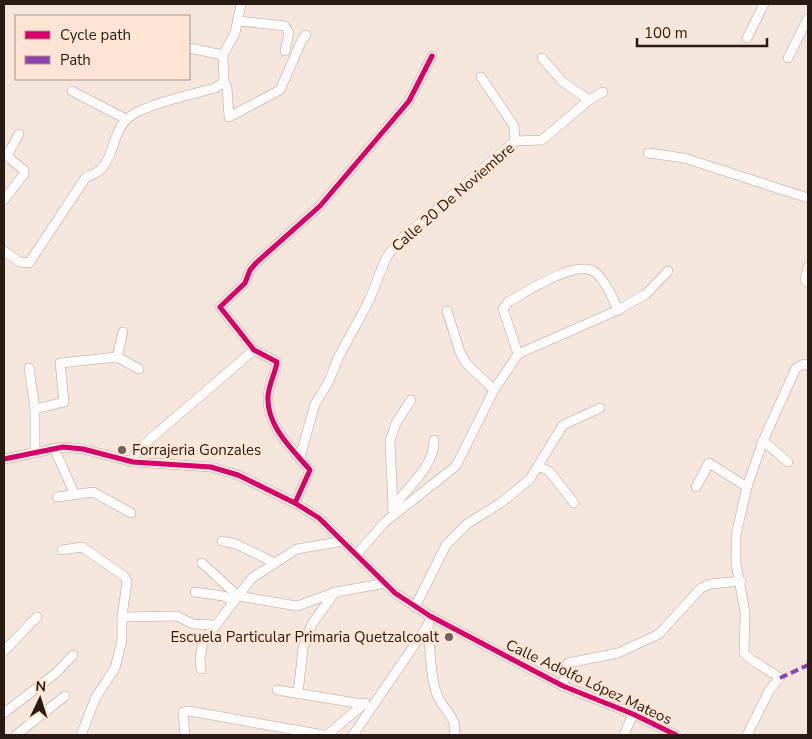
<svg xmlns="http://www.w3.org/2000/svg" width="812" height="739" font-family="'Nunito Sans',sans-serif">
  <rect width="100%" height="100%" fill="#f5e6dd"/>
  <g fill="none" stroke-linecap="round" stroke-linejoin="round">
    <defs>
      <g id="minor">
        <path d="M239 21 285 26 289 33 285 51"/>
        <path d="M747 38 764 4"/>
        <path d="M189 48 223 55"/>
        <path d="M542 58 563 82 589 100"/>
        <path d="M788 58 808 18"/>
        <path d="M481 77 514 126 515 141"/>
        <path d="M224 82 227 87 229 117 280 90 302 40 306 35"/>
        <path d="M72 91 126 119"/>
        <path d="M648 153 684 158 808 198"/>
        <path d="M4 200 24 174V170L10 159 8 154 19 134"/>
        <path d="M4 251 20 262 29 263 86 177C116 170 109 136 127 119 141 105 194 94 215 88L224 82 223 55 235 33 241 4"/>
        <path d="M808 267 805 280 808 283"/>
        <path d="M447 311 460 352 466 363 494 390"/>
        <path d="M518 354 503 309 508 302C527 292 578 257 596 273 607 283 612 297 618 310"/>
        <path d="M117 357 139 369"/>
        <path d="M29 368 35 409V451"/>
        <path d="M35 409 64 402 60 363 117 357 123 332"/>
        <path d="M763 441 788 462"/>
        <path d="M54 448 75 495"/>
        <path d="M300 457 315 404 329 381 338 358 369 301 386 258 398 242 515 141 542 140 589 100 603 92"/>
        <path d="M4 459 63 447 83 449 133 462 211 467 238 475 295 503 319 518 395 593 430 616 563 686 633 714 676 735"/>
        <path d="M133 462 135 452 254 350"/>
        <path d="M540 467 549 471 574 503"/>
        <path d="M696 487 709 463 747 487"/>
        <path d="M57 497 93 492 131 513"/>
        <path d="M295 503 310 470C293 450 266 426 268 396 269 384 275 374 277 362L254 350 220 307 245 283 250 270 257 262 320 206 409 101 432 56"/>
        <path d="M393 507 390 441 396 423 411 400"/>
        <path d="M392 509C406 488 435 467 434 440"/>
        <path d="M222 541 236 544 275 563"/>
        <path d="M62 550 82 547 124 576 127 581 122 617V640L115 668 96 697 81 735"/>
        <path d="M356 555 385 522 456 466 494 390 518 354 618 310 646 294 668 271"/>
        <path d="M202 563 238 596 297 606 336 592 386 583"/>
        <path d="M195 592 223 596 233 600"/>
        <path d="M415 607 446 545 467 524 502 502 530 479 563 425 600 408"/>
        <path d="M122 617 177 616 193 624 217 625"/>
        <path d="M428 625C430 645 430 679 438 697 445 712 458 717 454 735"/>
        <path d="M4 651 37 617"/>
        <path d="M201 669 200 658 203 642 252 578 297 549 344 541"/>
        <path d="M563 686 568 663 618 653 659 634 701 588 710 584 741 581"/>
        <path d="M277 690 362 704"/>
        <path d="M298 694 303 648 312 624 335 592"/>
        <path d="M4 713 56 673 73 655"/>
        <path d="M16 735 65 696"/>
        <path d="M185 735 183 712 189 711 324 735"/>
        <path d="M327 735 365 703"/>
        <path d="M353 735 428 625 430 616"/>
        <path d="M624 735 633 714"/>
        <path d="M747 735 770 689 780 678C768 669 754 664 744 653L745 612 736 563V535L747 487 763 441 796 368 804 364 808 365"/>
      </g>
    </defs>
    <use href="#minor" stroke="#b2a69e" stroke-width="10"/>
    <use href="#minor" stroke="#fefbfa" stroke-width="9"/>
    <path stroke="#8e44ad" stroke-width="4" stroke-dasharray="8 4" stroke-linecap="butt" d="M780 678 808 665"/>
    <defs>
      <g id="cycleway">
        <path d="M4 459 63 447 83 449 133 462 211 467 238 475 295 503 319 518 395 593 430 616 563 686 633 714 676 735"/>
        <path d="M295 503 310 470C293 450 266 426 268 396 269 384 275 374 277 362L254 350 220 307 245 283 250 270 257 262 320 206 409 101 432 56"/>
      </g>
    </defs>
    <use href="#cycleway" stroke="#ffe4d3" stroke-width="8"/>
    <use href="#cycleway" stroke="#d6006c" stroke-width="5"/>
  </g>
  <g fill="#6f625a" stroke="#ffe4d3" stroke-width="2">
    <circle cx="122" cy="450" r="5"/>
    <circle cx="449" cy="637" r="5"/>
  </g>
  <g text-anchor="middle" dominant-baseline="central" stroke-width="5" stroke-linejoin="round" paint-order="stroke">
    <g font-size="15" fill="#271b14" stroke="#ffe4d3">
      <text transform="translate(453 197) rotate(-41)">Calle 20 De Noviembre</text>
      <text transform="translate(589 682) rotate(25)">Calle Adolfo López Mateos</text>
    </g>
    <g font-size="15" fill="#271b14" stroke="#ffe4d3" text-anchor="start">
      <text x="132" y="450">Forrajeria Gonzales</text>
      <text x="439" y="637" text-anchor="end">Escuela Particular Primaria Quetzalcoalt</text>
    </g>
  </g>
  <rect width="812" height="739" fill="none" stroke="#271b14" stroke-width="10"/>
  <rect x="15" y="15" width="175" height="65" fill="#ffe4d3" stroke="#a99487"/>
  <rect x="25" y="31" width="25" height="8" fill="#d6006c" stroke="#a99487"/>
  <text x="60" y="40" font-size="15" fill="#271b14">Cycle path</text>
  <rect x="25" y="56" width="25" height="8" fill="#8e44ad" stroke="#a99487"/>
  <text x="60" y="65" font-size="15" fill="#271b14">Path</text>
  <g transform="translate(40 699) rotate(4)" stroke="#ffe4d3" stroke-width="4" paint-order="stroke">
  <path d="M0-4L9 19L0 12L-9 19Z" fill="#271b14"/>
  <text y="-8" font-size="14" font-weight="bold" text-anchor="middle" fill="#271b14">N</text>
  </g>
  <path d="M637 38v8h130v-8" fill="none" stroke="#271b14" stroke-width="2.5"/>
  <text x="644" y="38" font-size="15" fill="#271b14" stroke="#ffe4d3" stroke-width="4" paint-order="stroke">100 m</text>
</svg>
